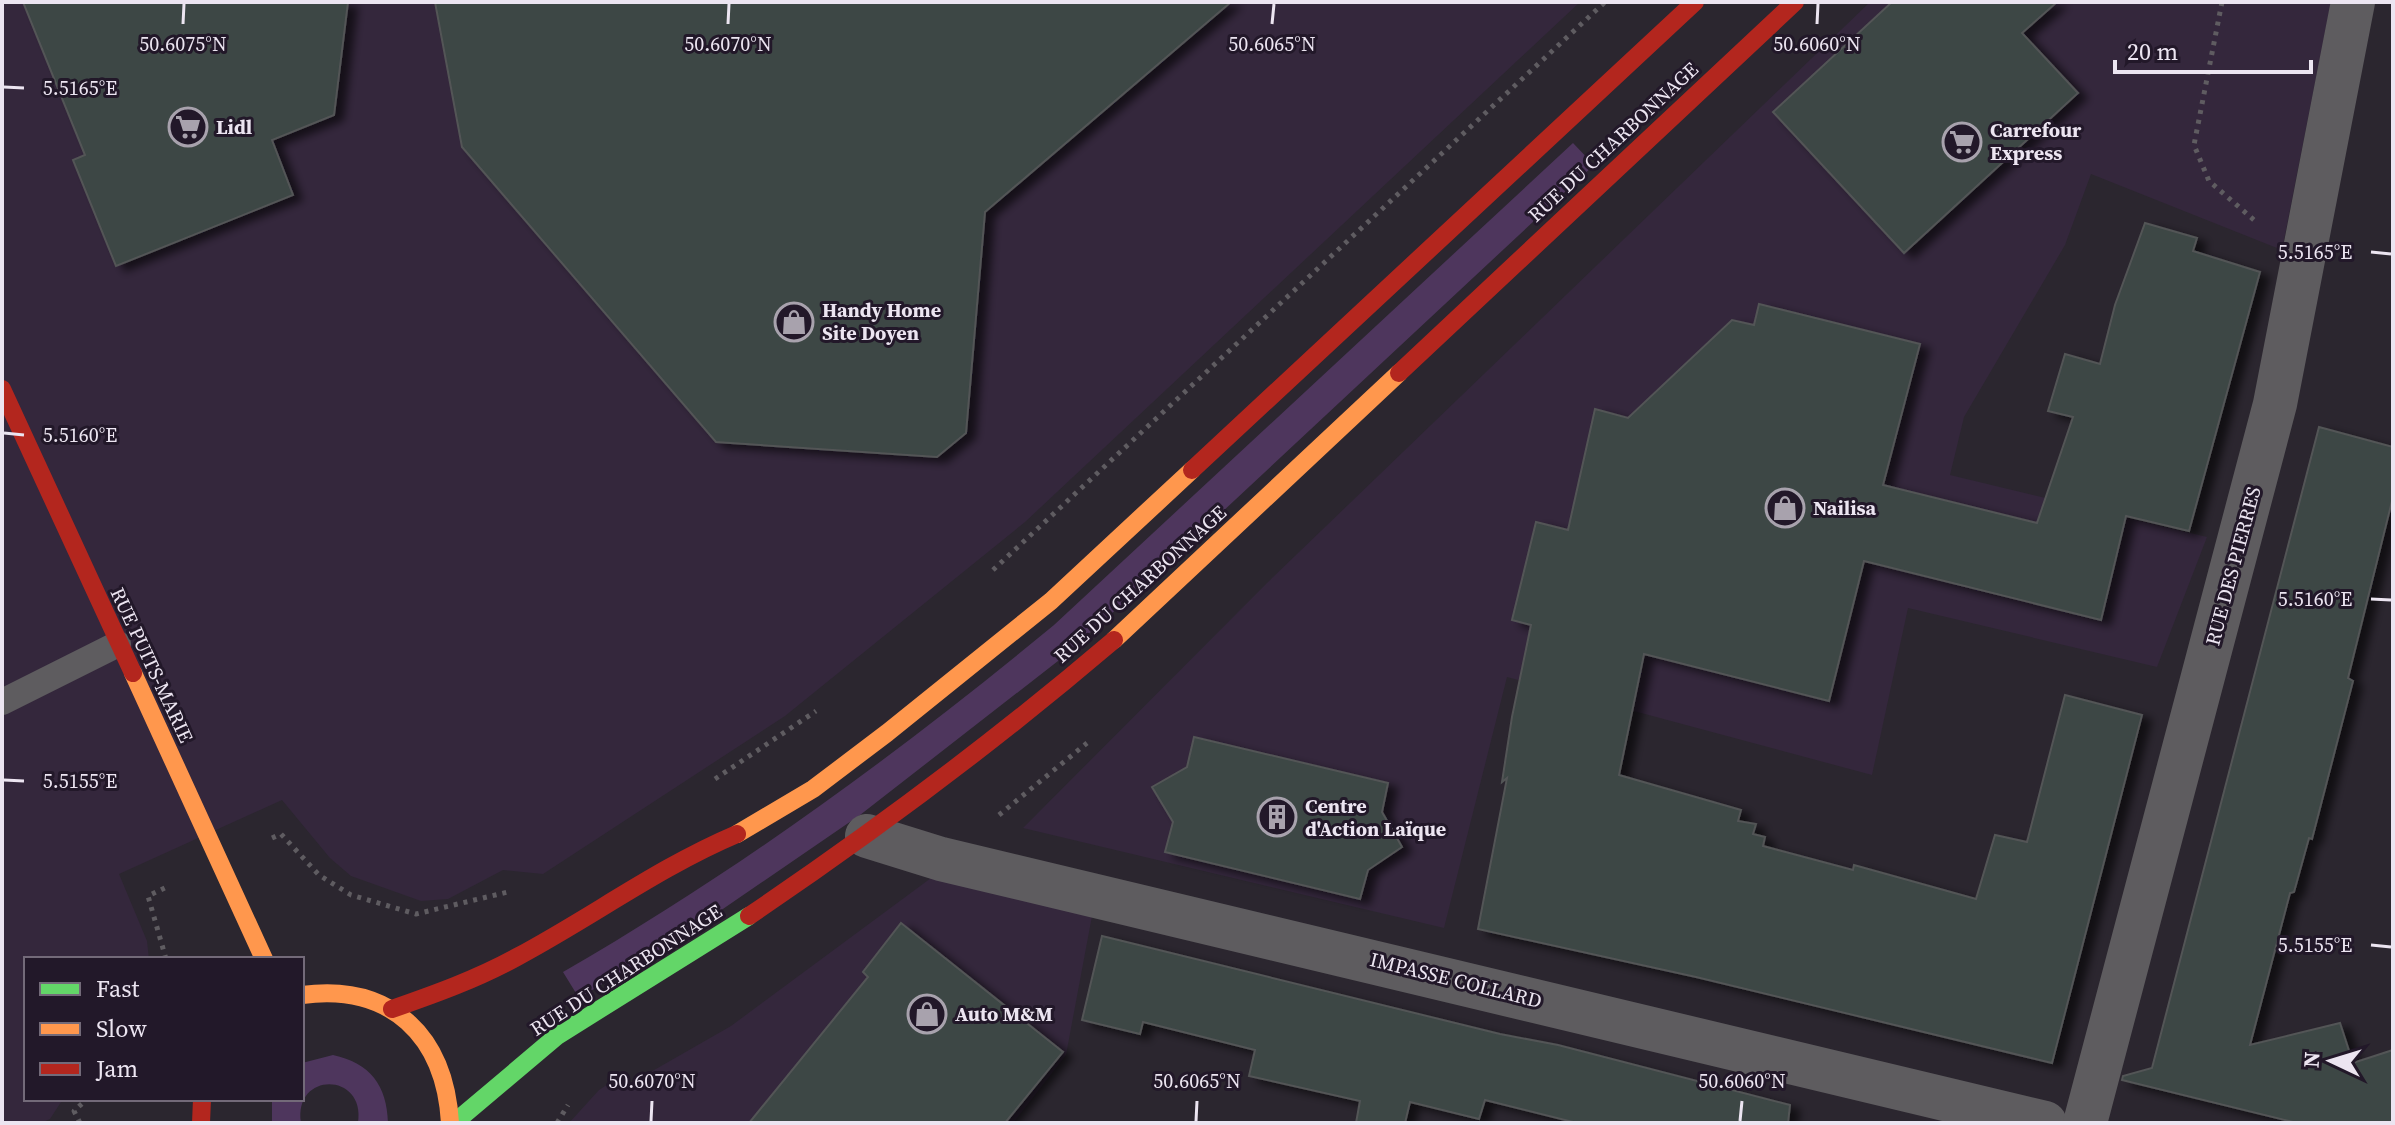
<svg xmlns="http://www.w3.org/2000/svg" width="2395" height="1125" font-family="'Source Serif 4',serif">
  <defs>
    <filter id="shadow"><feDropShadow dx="9" dy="5" stdDeviation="4" flood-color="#0009"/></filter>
  </defs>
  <rect width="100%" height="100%" fill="#2b262f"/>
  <g fill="#34273c">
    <path d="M2 2H1580L1025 522 785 716 543 874 503 870 448 899 421 901 351 876 330 858 282 800 119 874 147 941 149 959H26V1099H63L50 1119 41 1123H2Z"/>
    <path d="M1870 2H2331L2282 250 2091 174 2065 245 1964 417 1950 475 2207 537 2157 667 1908 608 1872 775 1507 677 1444 928 1023 828 1267 583Z"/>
    <path d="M931 878 1092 916 1066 1055 1013 1123H569L599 1090 622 1075 628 1085 731 1026Z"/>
  </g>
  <g fill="#4e365d">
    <path d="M1573 143 1594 165 1146 583 1058 661 860 815 701 924 579 998 563 972C738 871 899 753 1054 625Z"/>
    <path d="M333 1055C370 1063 387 1085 388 1123H358C366 1072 293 1071 301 1123H272V1099H302V1063Z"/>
  </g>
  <g fill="#3c4645" stroke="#535556" stroke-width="2" filter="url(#shadow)">
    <path d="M23 2H348L334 115 272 140 293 195 116 266 73 160 85 155Z"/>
    <path d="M435 2H1231L985 212 966 433 937 457 716 442 462 147Z"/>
    <path d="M1892 2H2057L2022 33 2078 93 1904 253 1773 112Z"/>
    <path d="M2145 223 2197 238 2193 251 2260 272 2189 531 2126 516 2101 620 1864 561 1829 701 1644 654 1619 775 1741 810 1738 821 1756 824 1753 834 1765 837 1763 846 1853 870 1854 865 1976 899 1995 835 2027 842 2065 695 2142 715 2052 1063 1696 977 1478 929 1507 778 1502 782 1512 717 1531 625 1512 620 1536 522 1568 530 1595 409 1628 418 1732 320 1754 325 1759 304 1920 344 1883 485 2037 523 2073 417 2048 411 2065 354 2100 364 2115 305Z"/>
    <path d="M2319 427 2393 447V497L2348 678 2353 681 2312 839 2309 838 2294 892 2290 893 2250 1045 2340 1023 2353 1063 2393 1050V1123H2297L2122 1080 2123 1076 2152 1068Z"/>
    <path d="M1194 737 1388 783 1382 812 1402 847 1368 870 1360 899 1165 852 1173 822 1152 787 1187 767Z"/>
    <path d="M901 923 1063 1052 1005 1123H749L868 977 863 972Z"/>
    <path d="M1102 936 1500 1034 1558 1045 1790 1105 1788 1123H1577L1485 1100 1479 1119 1410 1102 1405 1123H1356L1360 1101 1249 1076 1255 1050 1143 1022 1140 1034 1082 1020Z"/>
  </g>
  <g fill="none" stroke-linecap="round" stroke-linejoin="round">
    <g stroke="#5f5c61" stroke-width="5" stroke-dasharray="4 6" stroke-linecap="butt">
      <path d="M2222 2 2194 145 2209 181 2254 220"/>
      <path d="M993 570 1605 2"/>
      <path d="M715 779 816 711"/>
      <path d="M999 815 1087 743"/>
      <path d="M272 838 281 834 319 875 351 895 416 914 512 891"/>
      <path d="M166 959 148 896 169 886"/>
      <path d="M80 1123 74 1111 87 1099"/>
      <path d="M557 1123 568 1105"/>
    </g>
    <path stroke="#5e5c5f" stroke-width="26" d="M2 702 118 644"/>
    <g stroke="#5e5c5f" stroke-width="44">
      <path d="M867 836 941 859 2045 1123"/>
      <path d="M2085 1123 2275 404 2353 2"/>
    </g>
    <path stroke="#63d668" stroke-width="18" d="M454 1123 557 1036 749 916"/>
    <g stroke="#ff974d" stroke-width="18">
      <path d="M1114 640 1399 373"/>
      <path d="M133 673 264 959"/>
      <path d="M737 834 813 789 887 733 1051 601 1192 470"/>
      <path d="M302 995C391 983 445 1036 450 1123"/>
    </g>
    <g stroke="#b3261e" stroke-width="18">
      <path d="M1399 373 1795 2"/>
      <path d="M2 389 133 673"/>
      <path d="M1192 470 1695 2"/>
      <path d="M749 916C876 830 998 739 1114 640"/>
      <path d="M392 1009C435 994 477 979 517 957 592 917 659 867 737 834"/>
      <path d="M201 1123 202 1099"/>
    </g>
  </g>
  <path fill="none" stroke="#ece5f1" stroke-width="3" d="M183 24 184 4M728 24 729 4M1272 24 1274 4M1817 24 1818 4M4 87 24 88M2371 252 2391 254M4 433 24 435M2371 599 2391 600M4 780 24 781M2371 945 2391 947M651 1121 652 1101M1196 1121 1197 1101M1740 1121 1742 1101"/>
  <defs>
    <symbol id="supermarket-ring" viewBox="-11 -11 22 22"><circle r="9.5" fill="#221829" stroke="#a8a2ad" stroke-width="1.5"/><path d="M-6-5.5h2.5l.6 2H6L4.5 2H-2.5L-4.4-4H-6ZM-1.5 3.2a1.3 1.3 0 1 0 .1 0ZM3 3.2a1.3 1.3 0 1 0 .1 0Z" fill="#a8a2ad"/></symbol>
    <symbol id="shop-ring" viewBox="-11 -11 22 22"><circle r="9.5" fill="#221829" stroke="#a8a2ad" stroke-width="1.5"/><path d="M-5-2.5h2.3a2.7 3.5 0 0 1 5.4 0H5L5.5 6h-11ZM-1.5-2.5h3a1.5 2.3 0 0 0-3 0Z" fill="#a8a2ad"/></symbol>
    <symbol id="building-ring" viewBox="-11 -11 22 22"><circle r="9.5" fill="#221829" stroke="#a8a2ad" stroke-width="1.5"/><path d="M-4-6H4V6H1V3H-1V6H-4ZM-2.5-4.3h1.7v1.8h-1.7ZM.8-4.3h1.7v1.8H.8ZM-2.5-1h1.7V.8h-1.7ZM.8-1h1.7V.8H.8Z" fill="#a8a2ad"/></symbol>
  </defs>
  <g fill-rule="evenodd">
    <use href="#supermarket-ring" x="166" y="105" width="44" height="44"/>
    <use href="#supermarket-ring" x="1940" y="120" width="44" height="44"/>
    <use href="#shop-ring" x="772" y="300" width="44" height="44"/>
    <use href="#shop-ring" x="1763" y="486" width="44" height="44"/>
    <use href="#building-ring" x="1255" y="795" width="44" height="44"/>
    <use href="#shop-ring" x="905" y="992" width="44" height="44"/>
  </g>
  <g text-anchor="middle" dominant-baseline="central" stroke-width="6" stroke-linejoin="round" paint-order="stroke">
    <g font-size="20" font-weight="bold" fill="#ece5f1" stroke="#221829" text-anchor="start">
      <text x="216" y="127">Lidl</text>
      <text x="1990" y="130">Carrefour<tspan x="1990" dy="23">Express</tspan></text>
      <text x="822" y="310">Handy Home<tspan x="822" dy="23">Site Doyen</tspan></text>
      <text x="1813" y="508">Nailisa</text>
      <text x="1305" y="806">Centre<tspan x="1305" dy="23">d'Action Laïque</tspan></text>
      <text x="955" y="1014">Auto M&amp;M</text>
    </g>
    <g font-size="20" fill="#ece5f1" stroke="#221829">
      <text transform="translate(1613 142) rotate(-43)">RUE DU CHARBONNAGE</text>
      <text transform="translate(2233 566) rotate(-75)">RUE DES PIERRES</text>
      <text transform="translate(1140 584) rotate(-42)">RUE DU CHARBONNAGE</text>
      <text transform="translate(152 665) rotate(65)">RUE PUITS-MARIE</text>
      <text transform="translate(626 970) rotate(-33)">RUE DU CHARBONNAGE</text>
      <text transform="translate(1456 980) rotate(14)">IMPASSE COLLARD</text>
    </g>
  </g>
  <g font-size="20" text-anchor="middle" fill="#ece5f1" stroke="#221829" stroke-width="6" stroke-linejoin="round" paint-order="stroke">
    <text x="183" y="51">50.6075°N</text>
    <text x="728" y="51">50.6070°N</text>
    <text x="1272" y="51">50.6065°N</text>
    <text x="1817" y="51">50.6060°N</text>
    <text x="80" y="95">5.5165°E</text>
    <text x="2315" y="259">5.5165°E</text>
    <text x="80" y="442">5.5160°E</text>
    <text x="2315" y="606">5.5160°E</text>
    <text x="80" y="788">5.5155°E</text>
    <text x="2315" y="952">5.5155°E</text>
    <text x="652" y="1088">50.6070°N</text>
    <text x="1197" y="1088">50.6065°N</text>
    <text x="1742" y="1088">50.6060°N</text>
  </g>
  <rect width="2395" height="1125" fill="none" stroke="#ece5f1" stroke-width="8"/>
  <rect x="24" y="957" width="280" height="144" fill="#221829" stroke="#736a79" stroke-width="2"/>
  <rect x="40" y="983" width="40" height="12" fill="#63d668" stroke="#736a79" stroke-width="2"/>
  <text x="96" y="997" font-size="24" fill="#ece5f1">Fast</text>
  <rect x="40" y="1023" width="40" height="12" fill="#ff974d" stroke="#736a79" stroke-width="2"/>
  <text x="96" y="1037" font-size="24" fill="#ece5f1">Slow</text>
  <rect x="40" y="1063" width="40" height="12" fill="#b3261e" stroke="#736a79" stroke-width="2"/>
  <text x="96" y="1077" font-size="24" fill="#ece5f1">Jam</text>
  <g transform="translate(2331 1061) rotate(274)" stroke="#221829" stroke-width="6" paint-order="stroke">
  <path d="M0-6L14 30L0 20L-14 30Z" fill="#ece5f1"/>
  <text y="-12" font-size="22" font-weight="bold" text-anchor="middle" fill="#ece5f1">N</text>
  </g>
  <path d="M2115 60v12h196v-12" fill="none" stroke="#ece5f1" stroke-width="4"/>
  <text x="2127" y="60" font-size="24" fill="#ece5f1" stroke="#221829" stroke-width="6" paint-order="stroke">20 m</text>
</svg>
